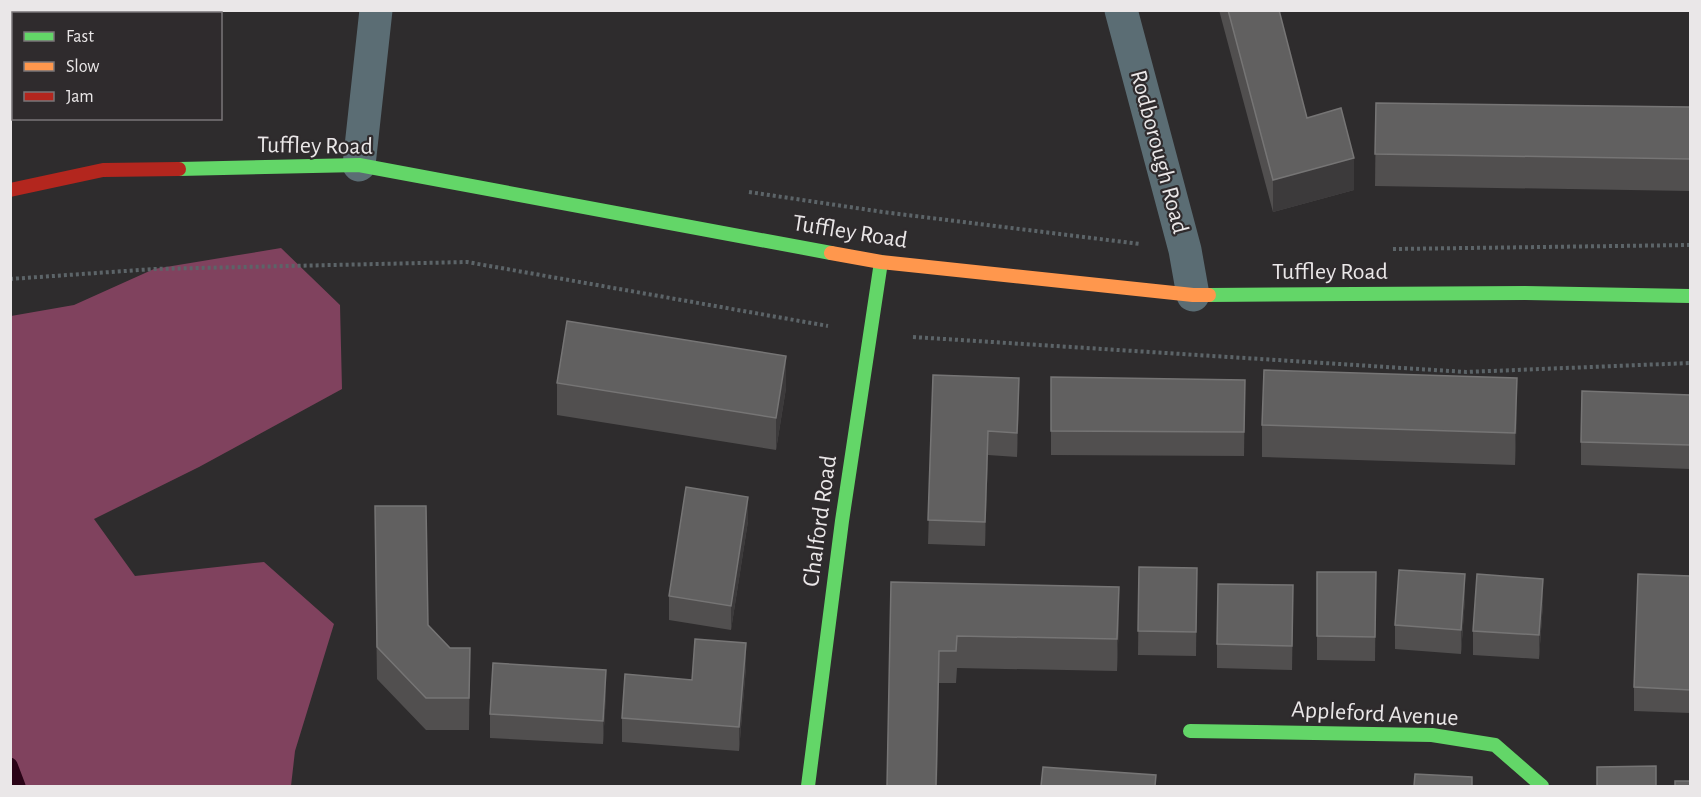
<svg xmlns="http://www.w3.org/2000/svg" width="1701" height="797" font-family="'Alegreya Sans',sans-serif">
  <rect width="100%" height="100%" fill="#2e2c2d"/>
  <path fill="#80425e" d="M281 248 340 305 342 389 199 467 94 519 135 576 264 562 334 624 295 751 291 786H11V316L74 305 154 269Z"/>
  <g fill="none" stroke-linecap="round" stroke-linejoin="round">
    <path stroke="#2a0417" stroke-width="15" d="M10 765 18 786"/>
    <g stroke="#5c6468" stroke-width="4" stroke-dasharray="3 3" stroke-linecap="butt">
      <path d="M749 192 883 212 1140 244"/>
      <path d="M1393 249 1690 245"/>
      <path d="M10 279 154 269 467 262 828 326"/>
      <path d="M913 337 1466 372 1690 363"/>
    </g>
    <g stroke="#5b6d74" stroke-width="33">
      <path d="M1121 10 1185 250 1193 295"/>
      <path d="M359 165 376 10"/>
    </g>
    <g stroke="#63d668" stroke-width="14">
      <path d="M179 169 359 165 831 253"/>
      <path d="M1209 295 1525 293 1690 296"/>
      <path d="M1190 731 1432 735 1495 745 1542 786"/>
      <path d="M808 786 842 521 881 262"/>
    </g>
    <path stroke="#ff974d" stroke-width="14" d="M831 253 881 262 1193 295H1209"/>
    <path stroke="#b3261e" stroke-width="14" d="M10 190 103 170 179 169"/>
  </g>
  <g fill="#514f4f">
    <path d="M1219 10H1279L1307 118 1354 190 1273 212Z"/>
    <path d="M1376 103 1690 107V191L1375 186Z"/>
    <path d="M933 375 1019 402 1017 457 988 455 985 546 928 544Z"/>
    <path d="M1051 377 1245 380 1244 456 1051 455Z"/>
    <path d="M557 383 786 388 776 450 557 415Z"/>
    <path d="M1690 395V469L1581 465V442Z"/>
    <path d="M1517 410 1515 465 1262 457V425Z"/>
    <path d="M748 521 731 630 669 620V596Z"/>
    <path d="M375 539 428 625 450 648H470L469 730H426L377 679Z"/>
    <path d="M1139 567 1197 568 1196 656 1138 655Z"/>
    <path d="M1317 572H1376L1375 661 1317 660Z"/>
    <path d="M1690 576V713L1634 711V687Z"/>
    <path d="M891 582 1119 619 1117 671 957 668 956 683H939L937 786H887Z"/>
    <path d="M1465 598 1461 654 1395 649V625Z"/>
    <path d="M1543 603 1539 659 1473 655V631Z"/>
    <path d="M1293 609 1292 670 1217 668V644Z"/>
    <path d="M746 667 739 751 622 742V718L692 680Z"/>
    <path d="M606 694 603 744 490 738V714Z"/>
  </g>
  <g fill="#3c3a3b">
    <path d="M1354 158V190L1273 212V180Z"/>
    <path d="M786 356V388L776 450V418Z"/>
    <path d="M1019 378V402L1017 457V433Z"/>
    <path d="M1517 378V410L1515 465V433Z"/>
    <path d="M988 431V455L985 546V522Z"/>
    <path d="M748 497V521L731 630V606Z"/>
    <path d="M1465 574V598L1461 654V630Z"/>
    <path d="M1543 579V603L1539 659V635Z"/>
    <path d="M1119 587V619L1117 671V639Z"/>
    <path d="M746 643V667L739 751V727Z"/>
    <path d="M939 651 937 786H936Z"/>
    <path d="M606 670V694L603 744V721Z"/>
  </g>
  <g fill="#616060" stroke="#767575" stroke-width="1.5">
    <path d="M1228 10H1279L1307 118 1341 108 1354 158 1273 180Z"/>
    <path d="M1376 103 1690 107V159L1375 154Z"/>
    <path d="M567 321 786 356 776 418 557 383Z"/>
    <path d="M1264 370 1517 378 1515 433 1262 425Z"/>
    <path d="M933 375 1019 378 1017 433 988 431 985 522 928 520Z"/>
    <path d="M1051 377 1245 380 1244 432 1051 431Z"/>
    <path d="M1582 391 1690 395V445L1581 442Z"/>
    <path d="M686 487 748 497 731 606 669 596Z"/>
    <path d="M375 506H426L428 625 450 648H470L469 698H426L377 647Z"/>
    <path d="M1139 567 1197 568 1196 632 1138 631Z"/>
    <path d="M1399 570 1465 574 1461 630 1395 625Z"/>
    <path d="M1317 572H1376L1375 637 1317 636Z"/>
    <path d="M1477 574 1543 579 1539 635 1473 631Z"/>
    <path d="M1638 574 1690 576V690L1634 687Z"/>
    <path d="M891 582 1119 587 1117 639 957 636 956 651H939L936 786H887Z"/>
    <path d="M1218 584 1293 585 1292 646 1217 644Z"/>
    <path d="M695 639 746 643 739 727 622 718 625 674 692 680Z"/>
    <path d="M493 663 606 670 603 721 490 714Z"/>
    <path d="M1656 766V786H1597V767Z"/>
    <path d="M1043 767 1156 775 1155 786H1041Z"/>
    <path d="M1415 774 1472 777V786H1414Z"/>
    <rect x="1675" y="781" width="15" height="5"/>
  </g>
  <g text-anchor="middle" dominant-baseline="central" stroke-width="4.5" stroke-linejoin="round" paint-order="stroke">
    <g font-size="24" fill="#eae7e8" stroke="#2f2b2d">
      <text transform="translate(315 146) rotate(1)">Tuffley Road</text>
      <text transform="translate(1159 152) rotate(75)">Rodborough Road</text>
      <text transform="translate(850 232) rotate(9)">Tuffley Road</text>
      <text x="1330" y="272">Tuffley Road</text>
      <text transform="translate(820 521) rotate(-82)">Chalford Road</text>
      <text transform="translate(1375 714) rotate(3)">Appleford Avenue</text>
    </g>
  </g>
  <rect width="1701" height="797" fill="none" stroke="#eae7e8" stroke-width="24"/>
  <rect x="12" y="12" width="210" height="108" fill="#2f2b2d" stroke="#7a7678" stroke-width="1.5"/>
  <rect x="24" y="32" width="30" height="9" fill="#63d668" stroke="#7a7678" stroke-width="1.5"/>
  <text x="66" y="42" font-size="18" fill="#eae7e8">Fast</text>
  <rect x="24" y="62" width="30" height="9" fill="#ff974d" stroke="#7a7678" stroke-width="1.5"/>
  <text x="66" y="72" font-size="18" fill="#eae7e8">Slow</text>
  <rect x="24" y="92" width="30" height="9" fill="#b3261e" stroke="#7a7678" stroke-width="1.5"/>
  <text x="66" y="102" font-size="18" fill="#eae7e8">Jam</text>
</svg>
